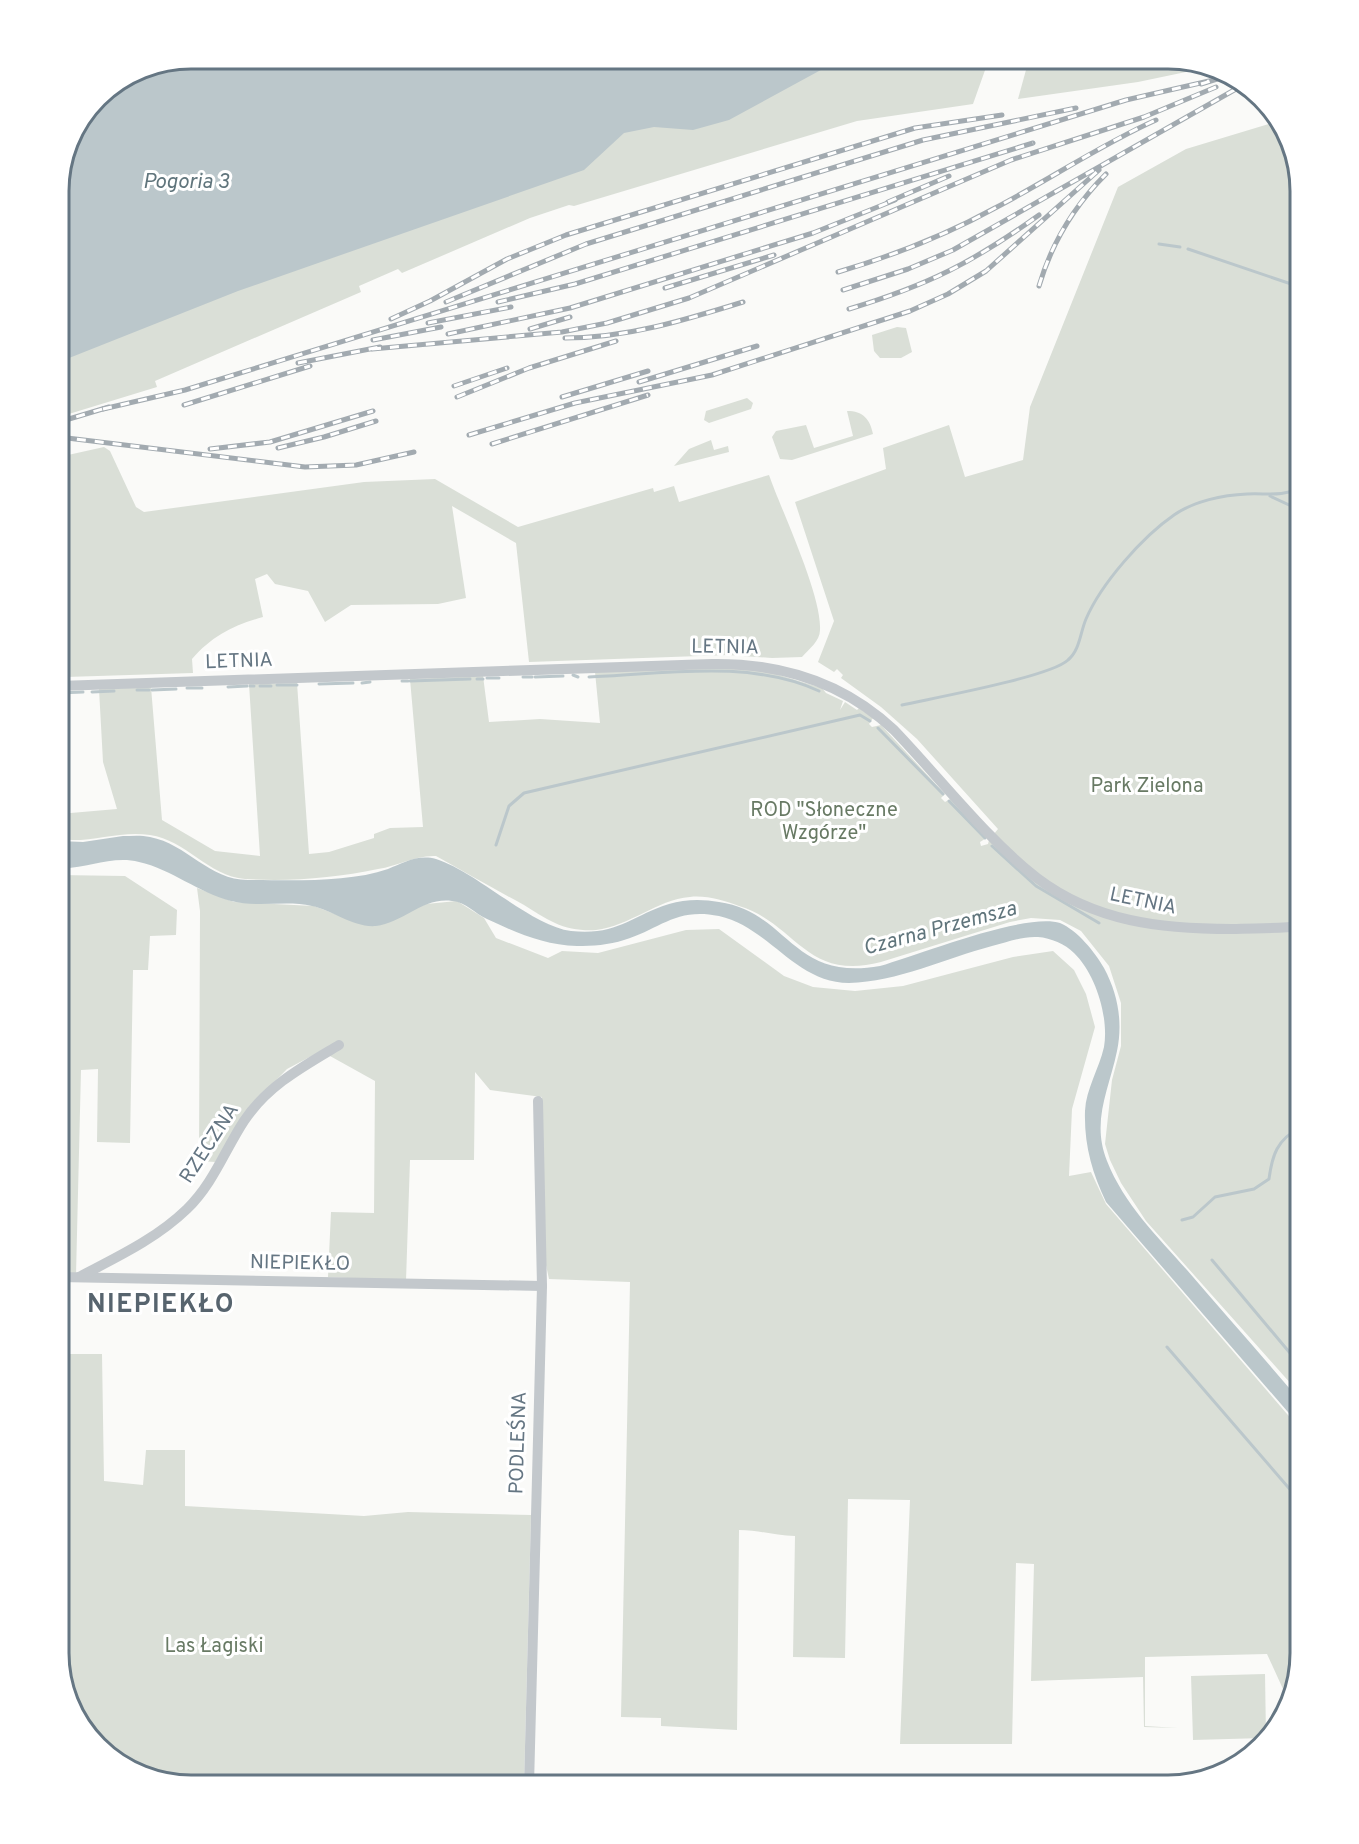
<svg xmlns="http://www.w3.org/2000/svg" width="1359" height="1844" font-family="Overpass,sans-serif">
  <rect width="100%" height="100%" fill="#fafaf8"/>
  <g fill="#dadfd7">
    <path d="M191 59H989L973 104 857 121 574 206 569 205 530 218 402 273 398 269 359 286 361 292 155 381 157 387 59 417V182L72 133 103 92 141 68Z"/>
    <path d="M1029 59H1176L1205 68 1138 82 1018 99Z"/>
    <path d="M1279 121 1283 125 1300 191V1394L1146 1221 1121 1183 1110 1160 1105 1144 1112 1080 1121 1046V1003L1109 966 1081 931 1060 920 1031 918 1010 922 881 962C806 982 796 923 739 906 725 901 706 895 690 897 656 900 630 926 596 930 583 931 567 929 555 923 544 918 534 911 524 905 494 889 465 872 436 856 415 855 398 866 378 869 335 878 289 882 245 879 208 876 186 840 150 835 119 830 89 844 59 839V814L117 809 103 762 99 689 151 687 162 820 215 851 260 856 249 684 297 683 309 854 329 852 374 838V834L390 828 423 827 410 679 483 676 489 722 540 719 600 723 595 672 725 668 763 670 822 688 826 693 843 701 840 710 845 702 857 710 859 708 873 718 869 724 872 727 881 725 945 794 941 798 945 802 952 798 988 837 980 842 981 846 988 844 989 840 998 829 917 739 881 707 841 678 843 675 837 669 834 672 818 662 834 621 795 502 886 469 883 448 949 425 965 477 1023 460 1030 407 1118 187 1186 149Z"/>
    <path d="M897 327 906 328 912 352 901 358H880L874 351 872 335Z"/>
    <path d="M747 398 753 403 751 409 709 423 704 420 706 411Z"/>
    <path d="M847 411C863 411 870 419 873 434L792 460 780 459 772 437 776 431 806 425 814 448 853 436Z"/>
    <path d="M711 440 714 450 728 446 729 452 674 466 689 449Z"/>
    <path d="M104 447 110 451 136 507 144 512 364 482 435 479 518 527 653 488 654 492 674 486 679 502 769 475C782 512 822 595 820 630 820 641 809 649 802 657L772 658 728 655 529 662 516 543 452 506 466 598 438 604 351 605 325 622 308 591 275 584 267 574 255 579 263 617C234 625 212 636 192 659L193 673 66 677 59 664V457Z"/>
    <path d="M59 875 125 876 177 910 176 935 150 936 148 970H133L130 1143 97 1142 98 1069 81 1070 76 1275 59 1274Z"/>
    <path d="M197 888 234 902 314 906 351 920 375 926 426 904 457 901 484 918 496 938 548 958 562 951 598 953 686 930 719 929 784 976 813 987 855 991 903 986 1013 957 1053 951 1074 970 1086 994 1095 1027 1072 1109 1069 1176 1091 1172 1106 1204 1300 1429V1653L1288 1700 1267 1654 1145 1657V1726L1178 1728 1144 1727 1143 1677 1031 1681 1034 1564 1016 1563 1012 1744H900L910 1500 848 1499 845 1658 793 1657 795 1536C775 1536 760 1530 739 1530L737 1730 661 1726V1718L621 1717 630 1282 549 1279 544 1256 542 1097 490 1090 475 1072 474 1160H410L406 1281 328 1277 331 1212 374 1213 375 1081 321 1051 287 1069 258 1099 215 1162 199 1161 200 911Z"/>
    <path d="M59 1354H102L104 1481 143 1485 146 1450H185V1506L364 1516 408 1512 531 1515 524 1785H183L124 1768 76 1719 59 1653Z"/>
    <path d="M1265 1674 1266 1736 1264 1738 1193 1740 1191 1676Z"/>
  </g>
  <g fill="#bbc7cb">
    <path d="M191 59H841L729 120 693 130 654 127 624 133 584 170 238 291 59 362V182L72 133 103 92 141 68Z"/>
    <path d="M123 836C132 836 141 835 150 837 187 844 209 880 248 880 290 880 348 883 388 869 403 863 418 854 436 859 477 872 531 926 571 931 617 936 631 916 669 904 685 899 703 899 719 902 789 912 791 982 880 966 918 955 1026 912 1060 923 1077 930 1095 952 1104 968 1118 994 1123 1022 1117 1051 1109 1090 1091 1121 1107 1161 1124 1204 1157 1236 1187 1270 1225 1314 1263 1357 1300 1401V1426L1106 1202C1092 1172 1084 1145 1085 1111 1086 1089 1099 1069 1104 1047 1109 1018 1096 974 1074 953 1065 944 1051 938 1038 937 1023 936 1007 942 992 946 946 958 897 982 849 983 795 983 769 927 719 916 676 907 660 929 624 940 609 945 592 946 577 946 544 945 517 933 487 919 475 914 466 902 452 901 423 897 403 923 376 926 354 928 332 910 312 906 286 900 258 908 231 901 199 893 171 869 139 862 111 855 85 870 59 868V841L83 842Z"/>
  </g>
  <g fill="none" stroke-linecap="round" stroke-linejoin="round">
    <g stroke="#bbc7cb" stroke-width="3">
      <path d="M1159 244 1180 247"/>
      <path d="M1188 249 1300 287"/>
      <path d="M1270 496 1300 510"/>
      <path d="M573 675 578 677"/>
      <path d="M523 677H532"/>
      <path d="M535 677 563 676"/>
      <path d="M589 677C664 674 750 659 819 691"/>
      <path d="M487 678H499"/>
      <path d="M477 679H483"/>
      <path d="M402 681H408"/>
      <path d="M410 681 470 679"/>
      <path d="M362 683 370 682"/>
      <path d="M319 684 353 683"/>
      <path d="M277 685H297"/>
      <path d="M250 686H254"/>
      <path d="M260 686H271"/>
      <path d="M228 687 247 686"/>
      <path d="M187 688H202"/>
      <path d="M137 690H149"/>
      <path d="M152 690 176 689"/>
      <path d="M92 692 114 691"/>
      <path d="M59 693 83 692"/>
      <path d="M902 705C933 698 1050 677 1068 660 1080 650 1080 633 1086 619 1101 584 1142 537 1174 515 1194 501 1223 495 1247 494 1267 493 1282 497 1300 488"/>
      <path d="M878 728 943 794"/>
      <path d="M949 801 985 838"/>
      <path d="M496 845 509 806 524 793 860 715 870 721"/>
      <path d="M992 846 1036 886 1099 923"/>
      <path d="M1182 1220 1193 1217 1215 1197 1254 1189 1269 1179C1272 1156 1277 1139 1300 1128"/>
      <path d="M1212 1260 1300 1365"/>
      <path d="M1167 1347 1300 1501"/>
    </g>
    <g stroke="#c3c8cc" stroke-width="10">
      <path d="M59 686 712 664C781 663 843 682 894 730 940 778 985 837 1037 878 1095 922 1162 929 1232 929 1255 928 1278 929 1300 926"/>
      <path d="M59 1277 542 1286"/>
      <path d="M79 1277C117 1257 156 1239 187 1209 213 1184 225 1150 244 1121 268 1085 304 1066 339 1045"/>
      <path d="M529 1785 542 1286 538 1101"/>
    </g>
    <defs>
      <g id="rail">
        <path d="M1201 84 1230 75"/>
        <path d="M888 202 949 176"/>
        <path d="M838 272C892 256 946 235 995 208 1049 180 1100 145 1156 120"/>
        <path d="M1039 286C1052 242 1074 206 1106 174"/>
        <path d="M665 288 774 255"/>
        <path d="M843 290 908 269 953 250 1243 85"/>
        <path d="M446 302 586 244 923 140 1076 108"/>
        <path d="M498 302 575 284 1033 143"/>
        <path d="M849 309C928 285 972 263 1039 215"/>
        <path d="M391 319 430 301 507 259 566 235 915 128 1002 115"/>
        <path d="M428 323 511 307"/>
        <path d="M530 329 570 317"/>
        <path d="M448 334 570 308 813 233 895 200"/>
        <path d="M565 338C627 338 685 320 743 302"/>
        <path d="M373 340 441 327"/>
        <path d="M372 349 562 332 607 323 689 298 1011 160 1144 117 1216 87"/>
        <path d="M298 363 380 347"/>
        <path d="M639 382 757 346"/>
        <path d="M454 386 507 368"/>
        <path d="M457 397 529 368 616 341"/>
        <path d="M562 397 648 371"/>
        <path d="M184 405 310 366"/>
        <path d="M103 409 185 390 1126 100 1209 81"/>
        <path d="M59 422 109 407"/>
        <path d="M469 435 575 403 712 375 910 311 948 294 986 271 1099 170"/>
        <path d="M59 437 305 467 356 465 414 452"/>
        <path d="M492 444 648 395"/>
        <path d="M278 448 324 437 376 421"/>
        <path d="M210 449 270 442 373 411"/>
      </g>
    </defs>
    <use href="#rail" stroke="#a2aab0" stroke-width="5"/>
    <use href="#rail" stroke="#fff" stroke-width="3" stroke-dasharray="9" stroke-linecap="butt"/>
  </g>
  <g text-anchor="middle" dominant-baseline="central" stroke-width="6" stroke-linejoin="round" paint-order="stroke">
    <g font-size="20" fill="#657683" stroke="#fff">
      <text transform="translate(725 648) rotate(1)">LETNIA</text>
      <text transform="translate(239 662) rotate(-2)">LETNIA</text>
      <text transform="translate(1143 902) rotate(12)">LETNIA</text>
      <text transform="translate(210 1144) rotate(-57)">RZECZNA</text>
      <text transform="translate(300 1264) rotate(1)">NIEPIEKŁO</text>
      <text transform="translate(519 1443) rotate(-88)">PODLEŚNA</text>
    </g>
    <g font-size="20" fill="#687a64" stroke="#fff">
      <text x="1147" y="787">Park Zielona</text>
      <text x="824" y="811">ROD "Słoneczne<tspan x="824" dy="23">Wzgórze"</tspan></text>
      <text x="214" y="1647">Las Łagiski</text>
    </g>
    <g font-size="21" font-style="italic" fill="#60757c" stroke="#fff">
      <text x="186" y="182">Pogoria 3</text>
      <text transform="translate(940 929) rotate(-15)">Czarna Przemsza</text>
    </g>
    <g font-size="26" font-weight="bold" letter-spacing="1.5" fill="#57646e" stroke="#fff">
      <text x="161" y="1305">NIEPIEKŁO</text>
    </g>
  </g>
  <path d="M0 0H1359V1844H0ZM191 69H1168A122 122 0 0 1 1290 191V1653A122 122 0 0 1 1168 1775H191A122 122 0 0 1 69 1653V191A122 122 0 0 1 191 69Z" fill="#fff" fill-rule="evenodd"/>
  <path fill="none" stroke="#657683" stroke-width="3" d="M191 69H1168A122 122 0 0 1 1290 191V1653A122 122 0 0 1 1168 1775H191A122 122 0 0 1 69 1653V191A122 122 0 0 1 191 69Z"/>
</svg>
